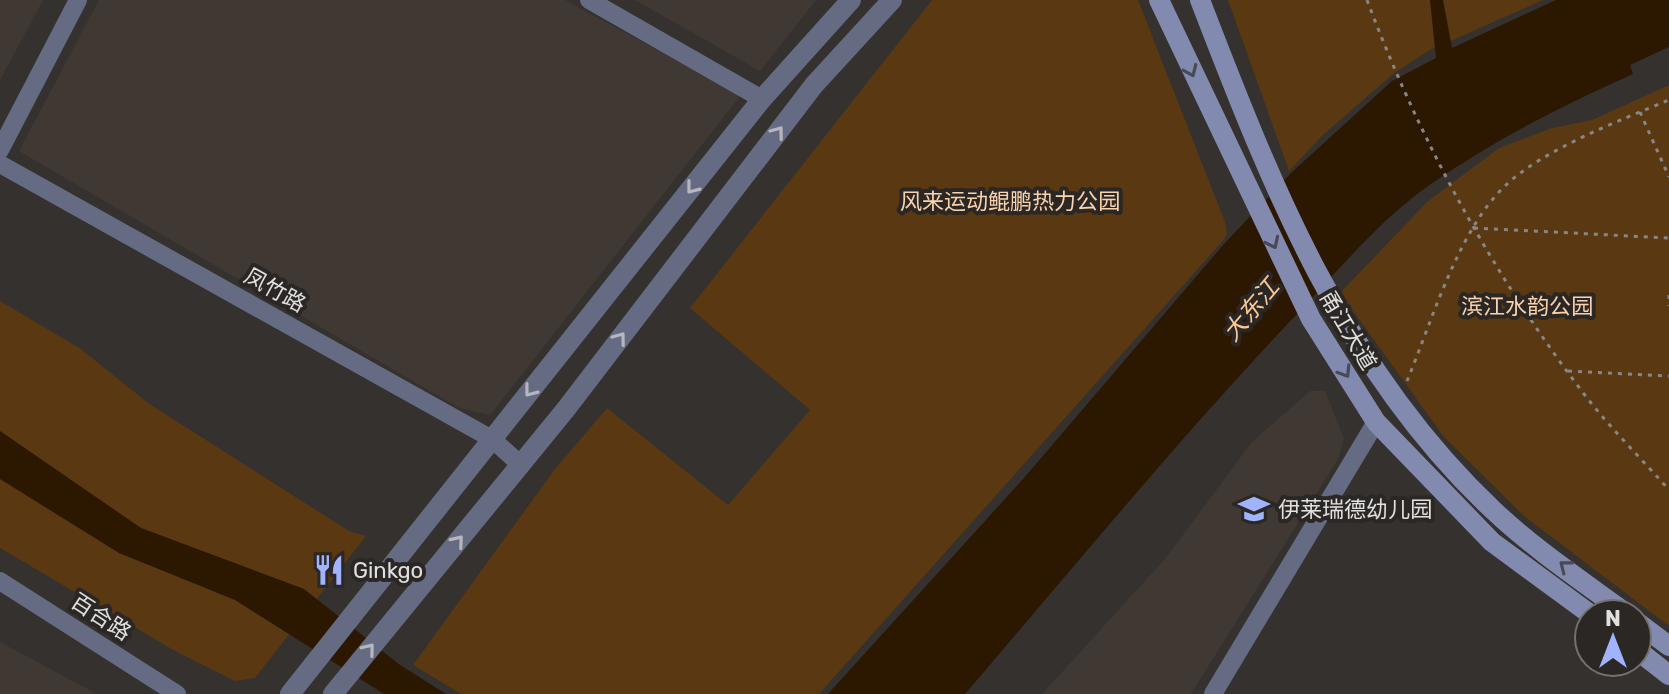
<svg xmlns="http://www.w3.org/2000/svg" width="1669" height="694" font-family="Rubik,'Noto Sans SC',sans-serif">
  <rect width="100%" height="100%" fill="#34312f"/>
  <g fill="#403933">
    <path d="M0 0H43L0 80Z"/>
    <path d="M99 0H565L741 95 490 415 459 408 19 151Z"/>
    <path d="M635 0H816L760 71Z"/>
    <path d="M1310 391H1325L1344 439 1338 459 1191 694H1042L1165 559 1252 442Z"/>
    <path d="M0 642 97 694H0Z"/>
  </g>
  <g fill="#593812">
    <path d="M932 0H1138L1225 222 1227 234 1221 243 819 694H461L413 665 555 469 607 408 728 505 810 410 690 308Z"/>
    <path d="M1228 0H1543L1428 51 1393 74 1323 135 1289 171Z"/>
    <path d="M1669 85V626L1524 516 1444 437 1340 293 1428 201 1499 148 1552 128 1592 120Z"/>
    <path d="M0 301 81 349 148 403 349 531 366 536 255 678 235 681 175 651 0 548Z"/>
  </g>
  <g fill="#2c1701">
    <path d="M1430 0H1443L1452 48 1556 0H1669V47L1630 65 1633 74C1563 105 1494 140 1431 184 1380 219 1339 270 1296 315 1181 436 1074 567 965 694H828L1024 478 1224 244 1291 173 1392 81 1436 58Z"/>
    <path d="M0 431 141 528 304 589 400 665 446 694H384L235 600 119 553 0 479Z"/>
  </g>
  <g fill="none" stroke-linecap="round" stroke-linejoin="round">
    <g stroke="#898785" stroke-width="3" stroke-dasharray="4 6" stroke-linecap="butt">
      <path d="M1367 0C1420 141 1493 275 1584 394 1610 428 1641 458 1669 490"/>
      <path d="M1640 112 1669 177"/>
      <path d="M1474 228 1669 238"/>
      <path d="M1669 295V306"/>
      <path d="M1568 371 1669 376"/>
      <path d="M1407 381C1432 321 1458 230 1506 185 1544 149 1621 120 1669 100"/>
    </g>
    <g stroke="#656b82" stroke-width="18">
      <path d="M589 0 762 99"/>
      <path d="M0 150 78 0"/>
      <path d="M0 164 492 439 521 465"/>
      <path d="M0 581 177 694"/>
      <path d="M1213 694 1376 422"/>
    </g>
    <g stroke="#656b82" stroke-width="20">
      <path d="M290 694 762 99 851 0"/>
      <path d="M333 694 566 409 814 85 892 0"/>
    </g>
    <g stroke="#828baf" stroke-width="20">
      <path d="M1159 0 1311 319 1376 422 1492 542 1590 614"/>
      <path d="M1200 0C1272 187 1343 369 1493 510 1533 548 1582 581 1627 614"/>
      <path d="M1637 622 1669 646"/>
      <path d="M1637 650 1669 675"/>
    </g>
  </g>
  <defs><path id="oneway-chevron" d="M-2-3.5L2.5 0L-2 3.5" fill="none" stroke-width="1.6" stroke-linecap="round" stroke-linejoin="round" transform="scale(2)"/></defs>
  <g stroke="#494a55">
    <use href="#oneway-chevron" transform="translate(1191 71) rotate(66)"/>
    <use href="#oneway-chevron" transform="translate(1273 243) rotate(64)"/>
    <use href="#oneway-chevron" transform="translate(1345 372) rotate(58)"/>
    <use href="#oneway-chevron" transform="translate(1565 566) rotate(-142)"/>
  </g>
  <g stroke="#b6b7be">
    <use href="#oneway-chevron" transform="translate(778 132) rotate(-53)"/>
    <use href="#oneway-chevron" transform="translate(692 188) rotate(128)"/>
    <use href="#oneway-chevron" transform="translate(620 338) rotate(-53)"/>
    <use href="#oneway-chevron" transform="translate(530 391) rotate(128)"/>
    <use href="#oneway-chevron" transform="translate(458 541) rotate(-50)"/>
    <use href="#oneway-chevron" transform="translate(369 649) rotate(-51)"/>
  </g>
  <defs>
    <symbol id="school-bare" viewBox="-9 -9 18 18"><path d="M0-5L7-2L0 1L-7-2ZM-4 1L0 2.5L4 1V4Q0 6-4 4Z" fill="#a1b3fd" stroke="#2a2725" stroke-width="2.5" paint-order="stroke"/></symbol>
    <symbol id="restaurant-bare" viewBox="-9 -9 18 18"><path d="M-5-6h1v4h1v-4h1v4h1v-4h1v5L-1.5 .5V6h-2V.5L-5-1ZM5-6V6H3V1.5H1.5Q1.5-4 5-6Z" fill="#a1b3fd" stroke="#2a2725" stroke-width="2.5" paint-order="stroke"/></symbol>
  </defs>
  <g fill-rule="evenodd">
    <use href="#school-bare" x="1232" y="487" width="44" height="44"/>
    <use href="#restaurant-bare" x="307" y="548" width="44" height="44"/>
  </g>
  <g text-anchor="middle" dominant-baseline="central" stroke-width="8" stroke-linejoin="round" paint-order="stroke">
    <g font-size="22" fill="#fad2ac" stroke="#2a2725">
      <text x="1010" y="201">风来运动鲲鹏热力公园</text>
      <text x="1527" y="306">滨江水韵公园</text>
    </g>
    <g font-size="22" fill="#e2e0df" stroke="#2a2725">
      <text transform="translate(275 290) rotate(29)">凤竹路</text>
      <text transform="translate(1348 330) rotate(59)">甬江大道</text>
      <text transform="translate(101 617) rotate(33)">百合路</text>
    </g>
    <g font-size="22" fill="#e2e0df" stroke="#2a2725" text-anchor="start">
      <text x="1278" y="509">伊莱瑞德幼儿园</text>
      <text x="353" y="570">Ginkgo</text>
    </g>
    <g font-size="24" font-style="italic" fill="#fcc895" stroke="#2a2725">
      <text transform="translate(1251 310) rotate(-50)">大东江</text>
    </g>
  </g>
  <g transform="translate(1613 638)"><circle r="38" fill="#2a2725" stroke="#74716f" stroke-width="2"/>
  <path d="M0-6L14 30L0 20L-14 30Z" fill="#a1b3fd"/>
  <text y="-12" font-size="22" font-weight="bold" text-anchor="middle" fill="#e2e0df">N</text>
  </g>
</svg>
